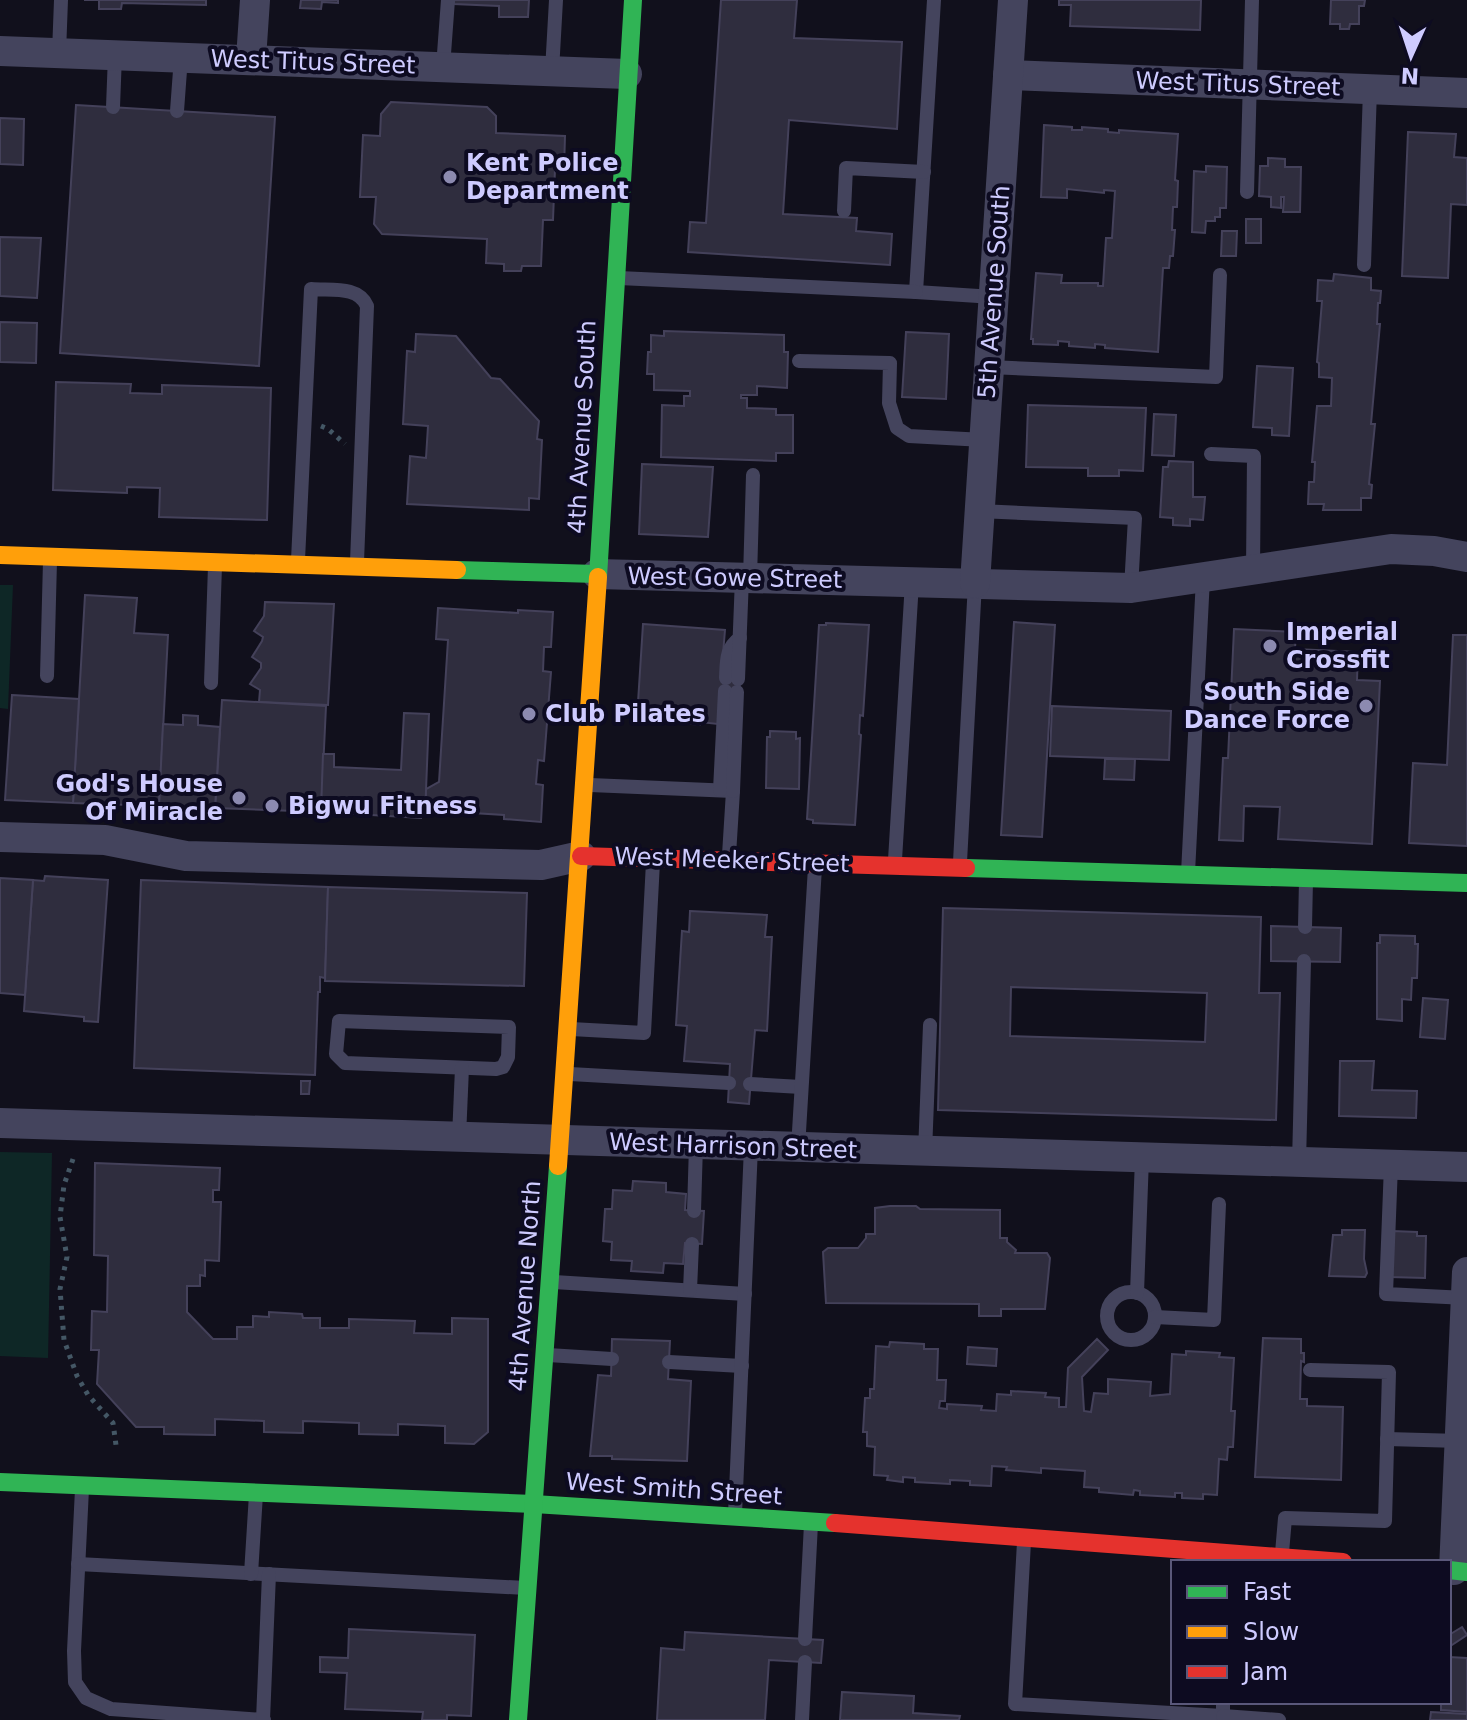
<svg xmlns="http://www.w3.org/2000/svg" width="1467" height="1720" font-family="'DejaVu Sans',sans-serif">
  <rect width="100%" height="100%" fill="#11101c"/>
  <g fill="#0e2726">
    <path d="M0 585H13L8 709 0 708Z"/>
    <path d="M0 1152 52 1153 48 1358 0 1356Z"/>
  </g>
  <g fill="#2f2d3e" stroke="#44415a" stroke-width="2" fill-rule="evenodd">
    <path d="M84 0H206V5L122 3 121 9H99V0Z"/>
    <path d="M301 0H338V3L322 2 321 9 300 8Z"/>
    <path d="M454 0H529L528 17H499V6L454 4Z"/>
    <path d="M721 0H797L794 38 902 42 897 129 789 120 783 214 857 218 856 231 892 234 890 265 688 252 690 222 706 223Z"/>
    <path d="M1059 0H1201L1200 30 1070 26 1071 5H1059Z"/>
    <path d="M1331 0H1365L1364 6H1359V24H1350L1349 29H1340V24H1330Z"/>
    <path d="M391 102 487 107 496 116V133L565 136 564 169H555L553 220H543L541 266H522L521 271H504V264L486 263 487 239 382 234 374 224 376 197H360L363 135 380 136 381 114Z"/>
    <path d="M76 105 275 117 259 366 60 353Z"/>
    <path d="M0 118 24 119 23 165 0 164Z"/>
    <path d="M1044 125 1072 127V130H1082V127L1108 129V132L1119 133V130L1178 134 1175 180 1178 181 1177 207H1173L1172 230H1175L1173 256H1170L1169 268H1163L1158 352 1105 348V345L1095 344V348L1069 346V342L1058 341V345L1033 344V339H1031L1036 273 1062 275 1061 283H1098V286H1103L1106 238H1112L1115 191 1104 190V193L1067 189V198L1041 197Z"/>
    <path d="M1408 132 1456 134 1454 157 1467 158V205L1451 204 1448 278 1402 276Z"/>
    <path d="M1268 158 1285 159V167H1301L1300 212H1283L1284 197H1281V208L1271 207V197L1259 196 1260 166H1268Z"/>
    <path d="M1206 166 1227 167 1226 208H1220V217H1215V221H1206L1205 233 1192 232 1194 171 1206 172Z"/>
    <rect x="1246" y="219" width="15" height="24"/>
    <path d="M1222 231H1237L1236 256H1221Z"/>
    <path d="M0 237 41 238 37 298 0 296Z"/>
    <path d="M1334 274 1371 278V290L1381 291 1380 303H1378L1377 324H1380L1371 424H1375L1369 484 1372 485 1371 498H1361V510H1323L1324 504H1308L1309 482H1314L1315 462H1312L1317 406H1331L1332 378 1319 377V363L1317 362 1322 301H1317L1318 280 1333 281Z"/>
    <path d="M0 322 37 323 36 363 0 362Z"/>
    <path d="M664 331 784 335V352H788L787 388 757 386V395H741V398H747V408L776 409V415H793V453H776V461L661 457 662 405 684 406V396H690V391L654 390V374H647L648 352H651V335L664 336Z"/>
    <path d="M906 332 949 334 946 399 902 397Z"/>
    <path d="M416 334 456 336 491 378 500 379 539 421 537 439 542 440 539 499 529 498V510L407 504 410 456 426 458 428 426 403 424 407 351 415 352Z"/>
    <path d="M1257 366 1293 368 1289 436 1272 435V428L1253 427Z"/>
    <path d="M56 382 131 384 130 393 162 394V385L271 388 267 520 159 517 160 488 127 487V493L53 490Z"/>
    <path d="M1028 405 1146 408 1143 471 1119 470V476H1088V468L1026 467Z"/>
    <path d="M1154 414 1176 415 1174 456 1152 455Z"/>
    <path d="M1169 461 1193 462V497H1205L1203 520 1190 519V526L1173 525V518L1160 517 1163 467H1168Z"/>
    <path d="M642 464 713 467 708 537 639 534Z"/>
    <path d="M85 595 137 598 134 633 168 635 159 806 73 803Z"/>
    <path d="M265 602 334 604 328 705 259 702 260 690 250 684 261 668V663L252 657 262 641 263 637 254 631 264 616Z"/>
    <path d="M438 608 518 613V610L553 612 551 647H544L543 671 551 672 544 761 538 760 536 784 543 785 541 822 504 819V815L425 810 426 789 439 782 448 640 436 639Z"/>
    <path d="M1014 622 1055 625 1042 837 1001 835Z"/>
    <path d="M826 623 869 625 863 716 860 715 859 734 861 735 855 825 813 823V820L807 819 819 625H826Z"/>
    <path d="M643 624 725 630 721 678 740 679 739 692 718 724 700 722V725L637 718Z"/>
    <path d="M1234 629 1296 632 1295 649 1358 652 1357 680 1380 681 1372 844 1278 839 1280 807 1244 806 1243 841 1219 840 1223 758H1228Z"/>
    <path d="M1453 635H1467V846L1409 843 1413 763 1447 765Z"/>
    <path d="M12 695 79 699 73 803 5 800Z"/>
    <path d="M222 700 326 706 321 812 215 808Z"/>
    <path d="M1052 706 1171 711 1169 760 1050 756Z"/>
    <path d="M404 713 429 714 425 816 421 815V818L321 812 323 754H334V767L401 770Z"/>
    <path d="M183 715 198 716V725L220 727 215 808 159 806 163 724 183 725Z"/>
    <path d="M770 731 796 732V739L800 738 799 789 766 788 767 737H770Z"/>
    <path d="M1105 759H1135L1134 780 1104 779Z"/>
    <path d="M45 876 108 880 98 1022 84 1021V1017L24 1011 33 880 44 881Z"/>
    <path d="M0 878 33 880 25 995 0 993Z"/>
    <path d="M141 880 328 887 325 978 320 977V992H318L315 1075 134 1068Z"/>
    <path d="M328 887 527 893 524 986 325 981Z"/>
    <path d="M943 908 1261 917 1259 993H1280L1276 1120 938 1110ZM1011 987 1207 993 1205 1042 1010 1036Z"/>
    <path d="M690 911 767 915 765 937H772L767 1031 755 1030 749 1104 728 1102 730 1064 684 1061 687 1026 676 1025 682 931 689 932Z"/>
    <path d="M1271 926 1341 928 1340 962 1271 961Z"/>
    <path d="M1380 935 1415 936V944H1418L1417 978H1412L1411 1000 1402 999V1021L1377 1019V943H1380Z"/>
    <path d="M1423 998 1448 1000 1445 1039 1420 1037Z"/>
    <path d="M1340 1061H1374L1372 1090 1417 1091 1416 1118 1339 1116Z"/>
    <path d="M301 1081H310L309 1094H301Z"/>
    <path d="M95 1163 220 1168 219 1190H213V1202H221L219 1261 205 1260V1276L200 1275V1286H187V1312L213 1339H237V1327H253V1316L269 1317V1312L302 1314 303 1318H320V1328H349V1319L415 1321 414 1333 452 1334V1318L488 1319V1432L474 1444 445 1443V1426L398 1424V1435L359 1434V1423L303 1421V1433L264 1432V1421L215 1419V1435L164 1434V1427H136L97 1384 99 1350H91L92 1311 107 1312 108 1256 94 1255Z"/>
    <path d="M633 1181 666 1183V1192L686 1194 685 1210 704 1211 702 1244 685 1243 683 1264 664 1263 663 1273 631 1271 632 1261 611 1260 612 1242 603 1241 605 1209H612L613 1190 632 1191Z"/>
    <path d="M890 1206H916L920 1209 1000 1210V1238H1007V1242L1016 1250 1015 1253H1047L1050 1258 1045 1309H1001V1316H979V1304L826 1303 823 1252 828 1248H858L866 1238V1234H875V1208Z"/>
    <path d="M1342 1230H1365L1364 1259 1367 1273 1365 1277 1329 1276 1333 1235H1342Z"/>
    <path d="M1392 1231 1417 1232V1236H1426L1425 1278 1390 1277Z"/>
    <path d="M1263 1338 1301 1339V1353H1304V1362L1301 1361 1300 1399H1307V1406L1343 1407 1341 1480 1255 1477Z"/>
    <path d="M612 1339 670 1341 668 1379 691 1381 687 1461 612 1459V1456H590L598 1375 611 1376Z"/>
    <path d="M1097 1339 1108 1350 1082 1377 1084 1411 1091 1412 1094 1393 1108 1394V1379L1151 1382 1150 1396 1170 1394 1172 1354 1186 1355V1351L1220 1353 1219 1357 1234 1358 1231 1411H1235L1233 1447H1228L1227 1460 1219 1459 1217 1495 1203 1494V1499L1182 1498V1493H1175V1497L1140 1495V1491L1134 1490 1133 1495 1099 1492V1488L1084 1487 1085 1471 1041 1468V1473L1006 1470 1007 1467 992 1466 991 1486 970 1485V1481L950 1480V1484L915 1482V1478L903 1477V1482L887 1480 888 1476 874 1475 875 1447 867 1446V1432H863L865 1398H870V1389H874L876 1346 889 1347 890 1342 924 1344V1349H938L937 1380H946L945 1401H940L939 1408 947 1409V1404L982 1406 981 1410 996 1411 997 1394 1011 1395V1391L1046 1393 1045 1397 1059 1398V1407H1066L1068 1368Z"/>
    <path d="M968 1347 997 1349 996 1366 967 1364Z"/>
    <path d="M1462 1627 1467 1635 1449 1647V1635Z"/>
    <path d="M349 1629 475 1635 471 1716 447 1715V1720H422L423 1712 345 1709 347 1673 320 1672V1657L348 1658Z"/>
    <path d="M685 1632 823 1640 821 1663 769 1660 765 1720H657L661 1648 684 1650Z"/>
    <path d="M1449 1657 1467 1658V1712L1441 1710V1702H1449Z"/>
    <path d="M842 1692 914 1696 913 1713 960 1716 959 1720H840Z"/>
    <path d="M1431 1712 1467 1714V1720H1430Z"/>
  </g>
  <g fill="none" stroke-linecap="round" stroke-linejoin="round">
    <g stroke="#445765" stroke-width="5" stroke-dasharray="4 6" stroke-linecap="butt">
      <path d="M321 426 328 429 345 444"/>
      <path d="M73 1159 64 1185 60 1217 67 1257 60 1289 64 1340 77 1376 88 1395 113 1423 116 1445"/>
    </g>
    <g stroke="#44445d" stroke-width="14">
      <path d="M934 0 916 292 994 297"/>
      <path d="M59 53 61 0"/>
      <path d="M443 67 448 0"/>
      <path d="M552 71 556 0"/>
      <path d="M113 107 115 55"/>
      <path d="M177 111 181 57"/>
      <path d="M1247 192 1252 0"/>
      <path d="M844 211 846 168 924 172"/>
      <path d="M1364 265 1370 90"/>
      <path d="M619 278 916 292"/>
      <path d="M799 361 890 363 889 403 897 428 909 436 984 440"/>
      <path d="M989 367 1216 377 1220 275"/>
      <path d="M1211 454 1254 456 1253 570"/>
      <path d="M979 511 1135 518 1131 588"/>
      <path d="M298 560 311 289C330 291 358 285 367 306L357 562"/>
      <path d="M750 578 753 475"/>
      <path d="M47 676 50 561"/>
      <path d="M726 678C727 662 725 649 740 638"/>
      <path d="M738 679 742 578"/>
      <path d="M211 683 215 566"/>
      <path d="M590 785 733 791 729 855"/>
      <path d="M720 790 725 691"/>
      <path d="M733 791 737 692"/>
      <path d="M895 860 912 582"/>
      <path d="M960 862 975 583"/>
      <path d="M1188 873 1203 578"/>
      <path d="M1305 927 1306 880"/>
      <path d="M339 1021 509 1027 508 1057 503 1067 496 1069 345 1063 336 1054Z"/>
      <path d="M571 1029 644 1033 653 862"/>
      <path d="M570 1074 729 1083"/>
      <path d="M750 1084 801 1087"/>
      <path d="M459 1137 462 1068"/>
      <path d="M798 1148 815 867"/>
      <path d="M925 1152 930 1025"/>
      <path d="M1299 1163 1304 961"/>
      <path d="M1391 1165 1386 1294 1466 1298"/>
      <path d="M694 1211 696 1145"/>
      <path d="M554 1282 745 1294"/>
      <path d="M690 1290 692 1244"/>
      <circle cx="1131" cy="1316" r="24"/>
      <path d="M1137 1293 1142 1158"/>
      <path d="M1155 1317 1214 1320 1219 1204"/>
      <path d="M548 1355 612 1359"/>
      <path d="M669 1362 742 1366"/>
      <path d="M1387 1439 1460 1441"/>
      <path d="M82 1489 74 1651 75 1682 86 1698 111 1709 264 1720"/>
      <path d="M735 1514 751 1147"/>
      <path d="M1024 1542 1015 1704 1223 1716V1702"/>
      <path d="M1282 1553 1285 1518 1385 1521 1389 1372 1310 1370"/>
      <path d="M78 1564 526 1588"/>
      <path d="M251 1574 256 1494"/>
      <path d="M805 1639 811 1524"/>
      <path d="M1223 1716 1279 1720"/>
      <path d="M263 1720 269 1574"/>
      <path d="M802 1720 805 1662"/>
    </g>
    <g stroke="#44445d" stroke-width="30">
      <path d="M0 51 627 74"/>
      <path d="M251 59 255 0"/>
      <path d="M1008 75 1467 93"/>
      <path d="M597 574 1131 588 1391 549 1434 551 1467 557"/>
      <path d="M975 583 1013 0"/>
      <path d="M0 837 105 840 186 856 541 865 581 856"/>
      <path d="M0 1123 1467 1167"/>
      <path d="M1454 1570 1467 1272"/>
    </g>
    <g stroke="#30b455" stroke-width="18">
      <path d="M457 570 597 574"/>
      <path d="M598 577 633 0"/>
      <path d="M966 868 1467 883"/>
      <path d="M0 1482 534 1504 835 1523"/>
      <path d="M1449 1570 1467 1572"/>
      <path d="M518 1720 558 1166"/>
    </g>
    <g stroke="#ff9f0a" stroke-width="18">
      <path d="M0 555 457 570"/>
      <path d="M558 1166 598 577"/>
    </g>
    <g stroke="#e5322d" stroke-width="18">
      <path d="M581 856 966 868"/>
      <path d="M835 1523 1343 1562"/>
    </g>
  </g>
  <g fill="#8c8ab0" stroke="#0d0b21" stroke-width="3">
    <circle cx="450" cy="177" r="8"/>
    <circle cx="1270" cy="646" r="8"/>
    <circle cx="1366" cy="706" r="8"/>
    <circle cx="529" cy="714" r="8"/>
    <circle cx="239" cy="798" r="8"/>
    <circle cx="272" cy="806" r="8"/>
  </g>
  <g text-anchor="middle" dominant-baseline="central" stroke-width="8" stroke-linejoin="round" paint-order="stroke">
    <g font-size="24" fill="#cecbff" stroke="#0d0b21">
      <text transform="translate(313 62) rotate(2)">West Titus Street</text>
      <text transform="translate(1238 84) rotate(2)">West Titus Street</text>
      <text transform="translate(994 292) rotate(-86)">5th Avenue South</text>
      <text transform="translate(582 427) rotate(-87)">4th Avenue South</text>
      <text transform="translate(735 578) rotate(1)">West Gowe Street</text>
      <text transform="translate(732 860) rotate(2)">West Meeker Street</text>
      <text transform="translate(733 1146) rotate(2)">West Harrison Street</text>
      <text transform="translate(525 1286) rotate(-86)">4th Avenue North</text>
      <text transform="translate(674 1489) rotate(4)">West Smith Street</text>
    </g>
    <g font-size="24" font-weight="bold" fill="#cecbff" stroke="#0d0b21" text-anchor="start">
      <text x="466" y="163">Kent Police<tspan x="466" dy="28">Department</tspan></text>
      <text x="1286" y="632">Imperial<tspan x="1286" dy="28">Crossfit</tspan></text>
      <text x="1350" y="692" text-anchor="end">South Side<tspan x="1350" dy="28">Dance Force</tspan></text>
      <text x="545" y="714">Club Pilates</text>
      <text x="223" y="784" text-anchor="end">God's House<tspan x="223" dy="28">Of Miracle</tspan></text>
      <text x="288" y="806">Bigwu Fitness</text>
    </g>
  </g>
  <rect x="1171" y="1560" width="280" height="144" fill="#0d0b21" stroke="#5a587a" stroke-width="2"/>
  <rect x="1187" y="1586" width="40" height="12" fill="#30b455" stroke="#5a587a" stroke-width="2"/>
  <text x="1243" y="1600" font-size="24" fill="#cecbff">Fast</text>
  <rect x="1187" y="1626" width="40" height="12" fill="#ff9f0a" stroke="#5a587a" stroke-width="2"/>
  <text x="1243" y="1640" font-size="24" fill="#cecbff">Slow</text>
  <rect x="1187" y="1666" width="40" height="12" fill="#e5322d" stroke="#5a587a" stroke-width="2"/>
  <text x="1243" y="1680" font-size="24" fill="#cecbff">Jam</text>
  <g transform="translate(1411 56) rotate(183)" stroke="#0d0b21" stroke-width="6" paint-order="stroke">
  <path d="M0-6L14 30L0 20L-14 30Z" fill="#cecbff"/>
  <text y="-12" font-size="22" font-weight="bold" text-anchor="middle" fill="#cecbff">N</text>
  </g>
</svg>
